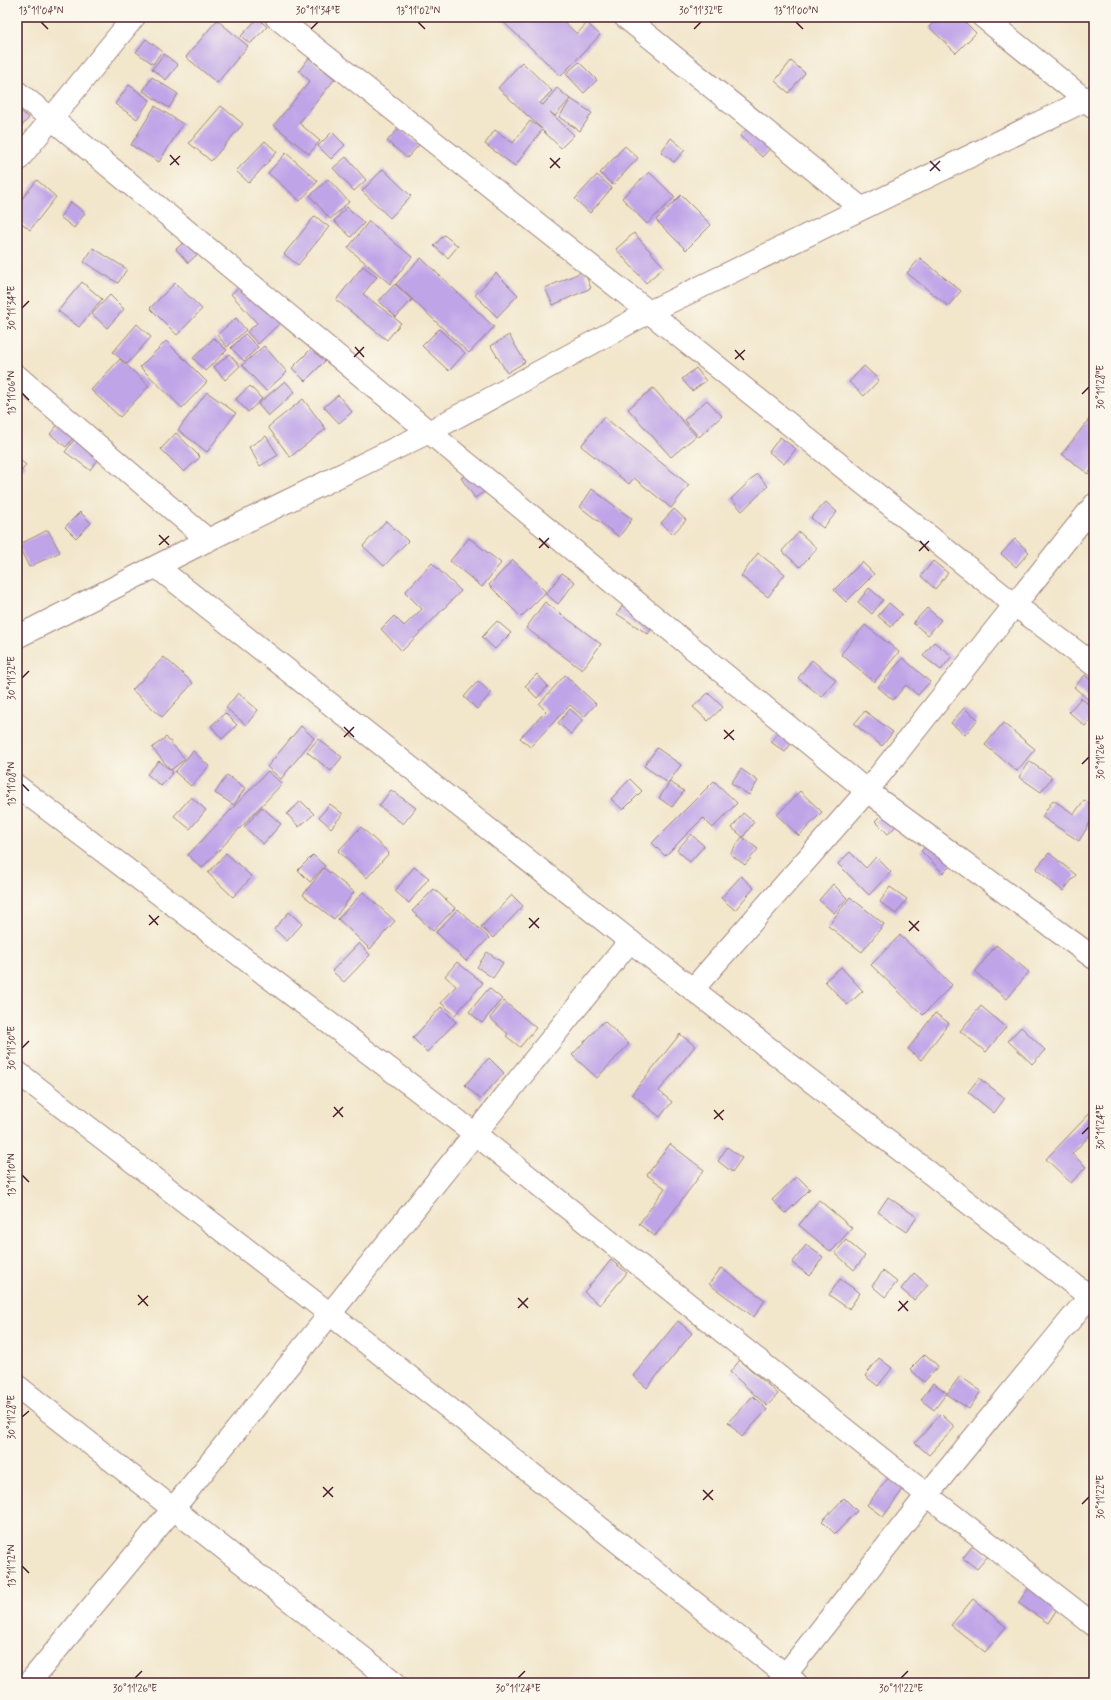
<svg xmlns="http://www.w3.org/2000/svg" width="1111" height="1700" font-family="Mynerve,sans-serif">
  <rect width="100%" height="100%" fill="#fbf7ec"/>
  <filter id="ink" filterUnits="userSpaceOnUse"><feTurbulence type="fractalNoise" baseFrequency=".025" numOctaves="2"/><feDisplacementMap in="SourceGraphic" scale="8" xChannelSelector="R" yChannelSelector="G"/><feConvolveMatrix kernelMatrix="1 2 1 2 8 2 1 2 1" color-interpolation-filters="sRGB"/></filter>
  <filter id="wash" filterUnits="userSpaceOnUse"><feTurbulence type="fractalNoise" baseFrequency=".012" numOctaves="4" result="noise"/><feDisplacementMap in="SourceGraphic" scale="16" xChannelSelector="R" yChannelSelector="G"/><feGaussianBlur stdDeviation="0.9" result="paint"/><feColorMatrix in="noise" values="0 0 0 0 0 0 0 0 0 0 0 0 0 0 0 0 0 1.4 0 .05"/><feComposite in="paint" operator="in"/></filter>
  <g filter="url(#wash)">
    <rect width="100%" height="100%" fill="#f2e6cb"/>
    <g id="blocks">
      <g fill="#bfa4e8">
        <path d="M500 17H522L528 23 534 17H559L577 34 587 23 600 35 561 76 499 18Z"/>
        <path d="M939 17H960L976 33 956 53 929 27Z"/>
        <path d="M258 18 267 27 250 44 241 36Z"/>
        <path d="M217 20 248 46 217 83 186 57Z"/>
        <path d="M146 39 162 51 153 64 136 52Z"/>
        <path d="M164 54 178 65 166 80 152 69Z"/>
        <path d="M309 58 335 79 299 123 320 141 309 154 274 125 310 81 299 71Z"/>
        <path d="M791 61 805 73 789 93 775 81Z"/>
        <path d="M522 62 552 91 540 103 543 105 557 88 570 99 555 116 550 112 574 135 561 148 542 130 515 166 485 144 495 130 513 143 530 121 542 129 498 88Z"/>
        <path d="M579 62 597 80 584 93 566 74Z"/>
        <path d="M152 77 178 94 169 108 143 91Z"/>
        <path d="M129 85 150 100 137 119 115 104Z"/>
        <path d="M571 99 592 113 580 131 559 117Z"/>
        <path d="M155 106 183 124 159 162 131 145Z"/>
        <path d="M221 106 243 124 211 161 189 143Z"/>
        <path d="M17 108 29 118 17 131Z"/>
        <path d="M754 121 776 142 762 157 740 136Z"/>
        <path d="M399 128 419 145 407 158 387 141Z"/>
        <path d="M332 132 345 145 331 159 318 146Z"/>
        <path d="M671 138 685 150 674 162 661 152Z"/>
        <path d="M265 141 277 152 249 183 236 171Z"/>
        <path d="M625 146 638 158 613 185 600 173Z"/>
        <path d="M286 153 318 181 300 201 268 173Z"/>
        <path d="M346 157 366 180 354 191 333 168Z"/>
        <path d="M383 169 411 196 390 218 362 191Z"/>
        <path d="M649 172 675 197 647 224 622 198Z"/>
        <path d="M597 175 612 188 590 213 575 199Z"/>
        <path d="M328 179 349 202 330 219 310 196Z"/>
        <path d="M37 180 56 197 30 230 17 219V205Z"/>
        <path d="M681 195 711 225 686 250 656 220Z"/>
        <path d="M71 202 85 213 74 228 60 217Z"/>
        <path d="M347 207 364 223 351 237 334 221Z"/>
        <path d="M315 216 329 227 298 265 284 254Z"/>
        <path d="M369 221 412 257 390 284 348 248Z"/>
        <path d="M634 233 664 267 646 283 616 249Z"/>
        <path d="M444 235 458 246 448 258 434 246Z"/>
        <path d="M189 238 201 251 188 263 176 249Z"/>
        <path d="M93 248 127 269 118 283 84 262Z"/>
        <path d="M421 258 494 327 469 353 396 284Z"/>
        <path d="M920 258 961 291 948 306 907 273Z"/>
        <path d="M363 266 377 277 363 294 401 323 387 340 336 300Z"/>
        <path d="M584 271 591 288 553 305 545 288Z"/>
        <path d="M496 273 518 295 497 317 475 295Z"/>
        <path d="M246 281 283 320 258 344 247 332 257 323 231 294Z"/>
        <path d="M82 282 102 299 79 327 58 311Z"/>
        <path d="M175 283 202 309 177 335 150 308Z"/>
        <path d="M395 284 412 300 396 317 379 301Z"/>
        <path d="M110 295 124 309 107 328 92 314Z"/>
        <path d="M236 318 246 330 227 347 217 335Z"/>
        <path d="M137 324 151 337 127 364 113 352Z"/>
        <path d="M439 329 465 353 449 371 422 346Z"/>
        <path d="M245 334 258 347 244 361 231 348Z"/>
        <path d="M509 335 525 362 507 373 491 346Z"/>
        <path d="M214 338 227 350 205 371 193 358Z"/>
        <path d="M166 341 207 382 182 408 140 367Z"/>
        <path d="M319 341 332 354 305 381 292 368Z"/>
        <path d="M264 346 287 372 266 391 242 365Z"/>
        <path d="M229 354 240 366 225 380 214 367Z"/>
        <path d="M120 359 149 386 120 417 91 390Z"/>
        <path d="M864 366 879 380 864 396 849 382Z"/>
        <path d="M696 368 706 381 692 391 682 379Z"/>
        <path d="M285 381 295 392 268 416 258 404Z"/>
        <path d="M250 386 262 399 248 412 236 399Z"/>
        <path d="M653 388 696 436 671 457 628 409Z"/>
        <path d="M207 392 236 413 207 452 178 430Z"/>
        <path d="M338 395 352 412 339 423 324 407Z"/>
        <path d="M303 399 326 429 290 457 268 427Z"/>
        <path d="M707 400 722 416 699 437 684 420Z"/>
        <path d="M1094 413V466L1088 474 1062 454Z"/>
        <path d="M604 417 689 485 671 508 634 478 629 484 581 446Z"/>
        <path d="M62 420 77 433 66 447 50 434Z"/>
        <path d="M176 433 200 457 184 472 161 449Z"/>
        <path d="M77 436 101 454 90 470 65 452Z"/>
        <path d="M266 436 278 455 260 466 249 447Z"/>
        <path d="M780 437 796 449 784 464 769 452Z"/>
        <path d="M17 458 26 465 17 477Z"/>
        <path d="M477 468 490 488 475 498 461 478Z"/>
        <path d="M757 474 768 486 742 511 731 499Z"/>
        <path d="M592 489 632 519 619 537 580 507Z"/>
        <path d="M826 502 837 512 823 528 811 518Z"/>
        <path d="M674 509 686 520 673 534 661 523Z"/>
        <path d="M80 512 91 523 76 538 65 527Z"/>
        <path d="M386 521 408 541 384 566 363 546Z"/>
        <path d="M48 530 60 552 29 567 18 545Z"/>
        <path d="M799 532 817 548 800 567 782 551Z"/>
        <path d="M469 538 501 563 482 587 450 561Z"/>
        <path d="M1015 539 1029 552 1016 567 1001 554Z"/>
        <path d="M758 553 785 574 768 597 741 576Z"/>
        <path d="M513 560 546 592 521 617 489 585Z"/>
        <path d="M933 561 948 573 935 589 921 576Z"/>
        <path d="M862 562 874 574 846 602 834 590Z"/>
        <path d="M432 563 461 591 402 651 381 629 394 616 404 626 422 609 405 592Z"/>
        <path d="M562 573 575 582 558 604 546 594Z"/>
        <path d="M869 588 883 600 872 614 858 602Z"/>
        <path d="M627 599 658 619 648 634 617 614Z"/>
        <path d="M545 602 601 644 582 670 526 628Z"/>
        <path d="M889 603 902 614 891 627 878 616Z"/>
        <path d="M927 608 941 620 928 635 913 623Z"/>
        <path d="M497 621 511 633 495 649 482 637Z"/>
        <path d="M865 625 899 652 874 682 841 654Z"/>
        <path d="M934 642 952 656 941 670 923 656Z"/>
        <path d="M164 657 193 683 162 717 132 690Z"/>
        <path d="M903 658 930 682 918 695 906 685 893 700 878 687Z"/>
        <path d="M812 660 836 680 822 697 798 678Z"/>
        <path d="M537 674 548 686 537 698 525 686Z"/>
        <path d="M565 675 596 704 584 717 570 705 530 747 520 738 546 711 539 704Z"/>
        <path d="M1085 675 1094 683V705L1074 687Z"/>
        <path d="M478 681 491 693 477 709 464 697Z"/>
        <path d="M238 693 258 710 246 725 226 708Z"/>
        <path d="M708 693 723 707 708 721 693 707Z"/>
        <path d="M1081 698 1094 709V716L1085 726 1069 712Z"/>
        <path d="M964 708 978 719 965 735 951 723Z"/>
        <path d="M570 709 583 720 571 734 558 723Z"/>
        <path d="M865 711 893 732 882 746 854 724Z"/>
        <path d="M225 713 237 725 222 739 211 726Z"/>
        <path d="M1003 723 1035 749 1017 771 985 745Z"/>
        <path d="M301 726 314 738 281 779 267 767Z"/>
        <path d="M782 726 796 737 785 752 771 742Z"/>
        <path d="M166 737 185 759 171 770 152 748Z"/>
        <path d="M318 739 342 757 331 771 307 752Z"/>
        <path d="M657 748 681 765 668 783 644 766Z"/>
        <path d="M193 751 209 766 191 786 175 772Z"/>
        <path d="M159 761 173 772 161 786 147 774Z"/>
        <path d="M1029 761 1052 777 1041 792 1019 777Z"/>
        <path d="M741 769 758 781 749 795 731 783Z"/>
        <path d="M268 771 282 784 202 868 188 855Z"/>
        <path d="M227 775 245 788 234 805 215 793Z"/>
        <path d="M630 779 642 791 623 810 611 799Z"/>
        <path d="M714 781 737 803 713 828 703 818 665 856 652 843Z"/>
        <path d="M670 782 684 791 672 807 659 798Z"/>
        <path d="M391 790 416 808 403 824 379 806Z"/>
        <path d="M800 791 822 812 799 836 777 815Z"/>
        <path d="M191 797 206 810 190 829 174 816Z"/>
        <path d="M1053 800 1074 814 1084 800 1094 806V816L1079 841 1042 817Z"/>
        <path d="M301 801 314 814 299 827 287 814Z"/>
        <path d="M330 804 343 814 331 828 319 817Z"/>
        <path d="M262 807 281 824 263 844 244 827Z"/>
        <path d="M888 808 901 821 888 834 875 821Z"/>
        <path d="M743 813 754 822 743 837 732 828Z"/>
        <path d="M361 827 389 853 367 878 338 851Z"/>
        <path d="M691 834 704 846 690 862 677 850Z"/>
        <path d="M742 837 758 849 745 865 730 854Z"/>
        <path d="M933 840 954 862 943 873 921 851Z"/>
        <path d="M850 852 866 868 876 857 891 872 869 895 838 864Z"/>
        <path d="M226 853 252 877 233 897 208 873Z"/>
        <path d="M1049 853 1076 875 1063 891 1036 869Z"/>
        <path d="M313 855 325 866 310 882 298 870Z"/>
        <path d="M414 867 429 878 409 903 395 891Z"/>
        <path d="M324 868 354 892 334 919 303 895Z"/>
        <path d="M741 876 754 888 735 910 721 898Z"/>
        <path d="M833 884 847 898 834 913 819 900Z"/>
        <path d="M890 887 907 899 896 914 880 902Z"/>
        <path d="M434 889 455 908 433 931 412 911Z"/>
        <path d="M363 892 395 921 370 949 338 919Z"/>
        <path d="M512 895 523 906 493 938 481 927Z"/>
        <path d="M850 897 884 924 862 952 828 926Z"/>
        <path d="M458 909 489 938 466 961 436 932Z"/>
        <path d="M289 912 302 924 287 941 274 929Z"/>
        <path d="M900 935 952 985 923 1015 871 965Z"/>
        <path d="M359 943 370 955 344 982 332 971Z"/>
        <path d="M996 945 1029 972 1007 999 975 972Z"/>
        <path d="M487 952 503 963 493 978 477 967Z"/>
        <path d="M457 962 483 983 455 1015 441 1003 456 986 445 976Z"/>
        <path d="M841 967 863 991 847 1005 825 981Z"/>
        <path d="M489 988 502 999 482 1023 469 1012Z"/>
        <path d="M504 1001 536 1028 520 1047 506 1036 508 1034 490 1018Z"/>
        <path d="M981 1006 1006 1027 986 1052 960 1031Z"/>
        <path d="M441 1007 456 1022 427 1052 413 1038Z"/>
        <path d="M935 1013 949 1023 921 1060 908 1049Z"/>
        <path d="M604 1021 629 1044 597 1078 572 1055Z"/>
        <path d="M1021 1027 1045 1050 1032 1064 1008 1041Z"/>
        <path d="M680 1034 695 1046 659 1091 672 1102 660 1117 632 1094Z"/>
        <path d="M489 1058 504 1073 480 1099 465 1085Z"/>
        <path d="M979 1078 1005 1098 994 1113 968 1092Z"/>
        <path d="M1094 1109V1131L1072 1154 1086 1167 1071 1183 1046 1159Z"/>
        <path d="M670 1144 704 1170 655 1236 639 1224 665 1188 647 1175Z"/>
        <path d="M727 1147 742 1158 732 1172 718 1161Z"/>
        <path d="M797 1176 810 1189 786 1213 772 1200Z"/>
        <path d="M888 1197 917 1217 907 1232 878 1212Z"/>
        <path d="M819 1200 852 1228 831 1252 799 1225Z"/>
        <path d="M846 1240 865 1256 854 1270 835 1253Z"/>
        <path d="M806 1245 823 1257 810 1276 792 1263Z"/>
        <path d="M611 1260 627 1273 600 1305 584 1292Z"/>
        <path d="M721 1268 765 1300 754 1317 709 1284Z"/>
        <path d="M883 1271 897 1282 885 1297 872 1286Z"/>
        <path d="M914 1273 928 1285 914 1300 901 1289Z"/>
        <path d="M840 1279 860 1293 849 1309 829 1295Z"/>
        <path d="M678 1321 692 1333 647 1388 633 1376Z"/>
        <path d="M925 1354 938 1366 924 1382 910 1369Z"/>
        <path d="M879 1358 892 1368 878 1386 865 1376Z"/>
        <path d="M740 1360 778 1394 767 1406 730 1372Z"/>
        <path d="M960 1376 981 1391 969 1409 947 1394Z"/>
        <path d="M933 1383 947 1393 934 1410 921 1400Z"/>
        <path d="M753 1396 767 1410 742 1437 728 1422Z"/>
        <path d="M941 1414 955 1427 929 1455 915 1443Z"/>
        <path d="M889 1477 904 1488 883 1517 867 1505Z"/>
        <path d="M844 1498 857 1511 835 1534 822 1521Z"/>
        <path d="M974 1544 988 1556 977 1569 963 1558Z"/>
        <path d="M1030 1586 1059 1606 1048 1623 1018 1603Z"/>
        <path d="M973 1599 1006 1627 985 1652 951 1625Z"/>
      </g>
    </g>
  </g>
  <g filter="url(#ink)">
    <use href="#blocks" fill-opacity="0" stroke="#9e827b" stroke-width="1"/>
    <g fill="none" stroke-linecap="round" stroke-linejoin="round">
      <defs>
        <g id="minor">
          <path d="M276 17 649 312 1015 605 1094 665"/>
          <path d="M625 17 861 208"/>
          <path d="M983 17 1094 107"/>
          <path d="M17 92 52 119 429 432 867 791 1094 958"/>
          <path d="M17 161 134 17"/>
          <path d="M17 376 208 540"/>
          <path d="M157 567 630 941 1094 1300"/>
          <path d="M17 637 208 540 429 432 649 312 1094 96"/>
          <path d="M17 786 474 1133 927 1495 1094 1625"/>
          <path d="M693 989 867 791 1094 505"/>
          <path d="M17 1072 330 1314 796 1683"/>
          <path d="M17 1386 395 1683"/>
          <path d="M29 1683 173 1509 630 941"/>
          <path d="M779 1683 927 1495 1094 1291"/>
        </g>
      </defs>
      <use href="#minor" stroke="#9e827b" stroke-width="24"/>
      <use href="#minor" stroke="#fff" stroke-width="22"/>
    </g>
  </g>
  <path fill="none" stroke="#4a1f2b" stroke-width="1.5" d="M41 22 48 29M418 22 425 29M796 22 803 29M311 29 318 22M694 29 701 22M170 155 179 165M550 158 560 168M930 161 940 171M170 165 180 156M550 168 560 158M930 171 940 161M22 308 29 301M355 347 364 357M735 350 744 360M354 357 364 347M735 359 745 350M22 393 29 400M1082 394 1089 387M159 535 169 545M539 538 549 548M920 541 929 551M159 545 169 536M539 548 549 538M919 551 929 541M22 678 29 671M344 727 354 737M724 730 734 740M344 737 354 727M724 739 734 730M1082 764 1089 757M22 784 29 791M149 915 158 925M529 918 539 928M909 921 919 931M149 925 159 916M529 928 539 918M909 931 919 921M22 1048 29 1041M334 1107 343 1117M714 1110 723 1120M333 1117 343 1107M714 1119 724 1110M1082 1134 1089 1127M22 1175 29 1182M138 1295 148 1306M518 1298 528 1308M899 1301 908 1311M138 1305 148 1296M518 1308 528 1298M898 1311 908 1301M22 1417 29 1411M323 1487 333 1497M703 1490 713 1500M323 1497 333 1487M703 1500 713 1490M1082 1504 1089 1497M22 1566 29 1573M135 1678 142 1671M518 1678 525 1671M901 1678 908 1671"/>
  <rect width="1111" height="1700" fill="none" stroke="#fbf7ec" stroke-width="44"/>
  <rect x="22" y="22" width="1067" height="1656" fill="none" stroke="#4a1f2b" stroke-width="1.5"/>
  <g font-size="10" text-anchor="middle" fill="#4a1f2b">
    <text x="41" y="14">13°11'04"N</text>
    <text x="318" y="14">30°11'34"E</text>
    <text x="418" y="14">13°11'02"N</text>
    <text x="701" y="14">30°11'32"E</text>
    <text x="796" y="14">13°11'00"N</text>
    <text transform="translate(11 308) rotate(-90)" y="4">30°11'34"E</text>
    <text transform="translate(1100 387) rotate(-90)" y="4">30°11'28"E</text>
    <text transform="translate(11 393) rotate(-90)" y="4">13°11'06"N</text>
    <text transform="translate(11 678) rotate(-90)" y="4">30°11'32"E</text>
    <text transform="translate(1100 757) rotate(-90)" y="4">30°11'26"E</text>
    <text transform="translate(11 784) rotate(-90)" y="4">13°11'08"N</text>
    <text transform="translate(11 1048) rotate(-90)" y="4">30°11'30"E</text>
    <text transform="translate(1100 1127) rotate(-90)" y="4">30°11'24"E</text>
    <text transform="translate(11 1175) rotate(-90)" y="4">13°11'10"N</text>
    <text transform="translate(11 1417) rotate(-90)" y="4">30°11'28"E</text>
    <text transform="translate(1100 1497) rotate(-90)" y="4">30°11'22"E</text>
    <text transform="translate(11 1566) rotate(-90)" y="4">13°11'12"N</text>
    <text x="135" y="1692">30°11'26"E</text>
    <text x="518" y="1692">30°11'24"E</text>
    <text x="901" y="1692">30°11'22"E</text>
  </g>
</svg>
